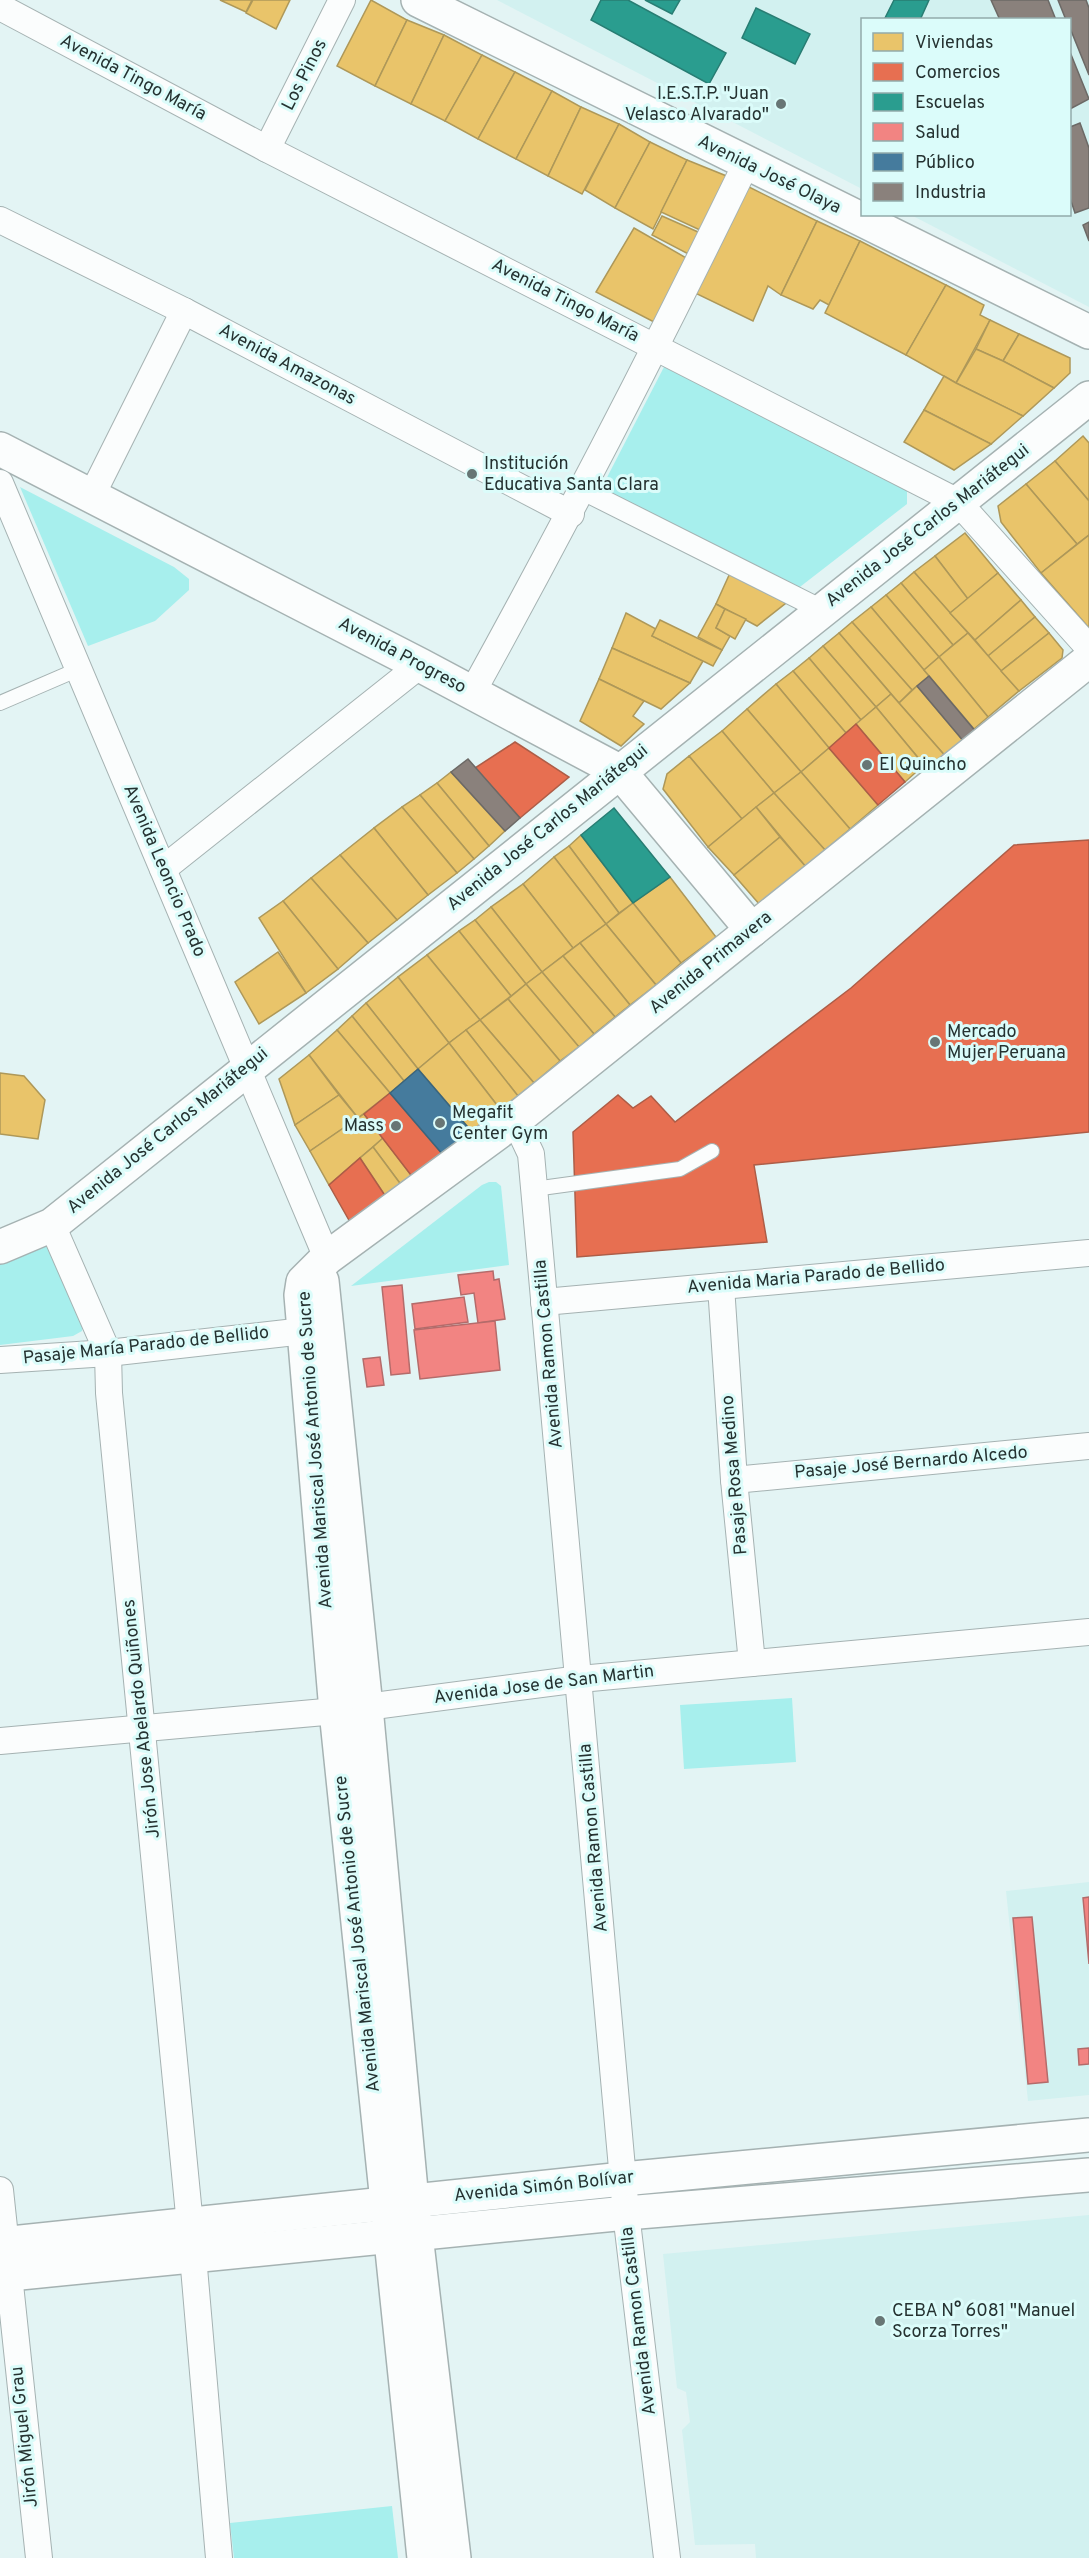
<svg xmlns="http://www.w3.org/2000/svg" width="1089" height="2558" font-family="Overpass,sans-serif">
  <rect width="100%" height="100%" fill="#e3f4f4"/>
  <g fill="#d2f1f0">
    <path d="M497 0H1089V307L911 215 1070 214V20H862V189Z"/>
    <path d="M1089 1882V2095L1028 2101 1006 1891Z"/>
    <path d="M1089 2215V2558H756L755 2544 695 2545 682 2430 690 2422 686 2392 677 2388 663 2254Z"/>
  </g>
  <g fill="#a7efed">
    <path d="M664 367 907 489V504L796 590 600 491Z"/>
    <path d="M20 487 174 567 189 579V590L155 621 88 646Z"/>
    <path d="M489 1182H496L501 1186 509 1265 351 1286 482 1185Z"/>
    <path d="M47 1243 84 1320 82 1331 73 1336 0 1345V1263Z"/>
    <path d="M792 1698 796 1762 684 1769 680 1705Z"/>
    <path d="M392 2506 398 2558H234L230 2523Z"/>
  </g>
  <g fill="#e9c46a" stroke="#ae9859" stroke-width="1.5">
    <path d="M220 0H252L246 12Z"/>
    <path d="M253 0H290L276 29 246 13Z"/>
    <path d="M371 0 407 20 375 86 337 66Z"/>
    <path d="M407 20 444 35 411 104 375 86Z"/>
    <path d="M444 35 482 55 445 121 411 104Z"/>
    <path d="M482 55 515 72 478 139 445 121Z"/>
    <path d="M515 72 552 91 516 159 478 139Z"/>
    <path d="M552 91 581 107 548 176 516 159Z"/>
    <path d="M581 107 619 124 582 194 548 176Z"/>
    <path d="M619 124 650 142 615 208 585 190Z"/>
    <path d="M650 142 687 160 653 229 615 208Z"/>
    <path d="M687 160 729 177 700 230 661 212Z"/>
    <path d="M747 186 817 221 781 295 768 286 753 321 693 292Z"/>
    <path d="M662 216 707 236 698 259 652 235Z"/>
    <path d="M817 221 860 241 829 305 820 300 813 309 781 295Z"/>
    <path d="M634 228 688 259 654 322 596 292Z"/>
    <path d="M860 241 946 285 906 355 825 313Z"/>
    <path d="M946 285 984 305 980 315 990 320 956 383 906 355Z"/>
    <path d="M990 320 1019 334 1003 361 976 349Z"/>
    <path d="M1019 334 1070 358V373L1054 388 1003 361Z"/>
    <path d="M976 349 1003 361 1054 388 1023 416 956 383Z"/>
    <path d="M944 376 956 383 1023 416 991 444 924 410Z"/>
    <path d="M924 410 991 444 954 470 904 442Z"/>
    <path d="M1083 436 1089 443V501L1055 461Z"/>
    <path d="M1055 461 1089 501V535L1077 544 1026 484Z"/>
    <path d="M1026 484 1077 544 1041 573 1001 522 998 506Z"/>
    <path d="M965 533 998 573 968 599 935 556Z"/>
    <path d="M1089 535V628L1041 573Z"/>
    <path d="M935 556 968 599 950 613 914 572Z"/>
    <path d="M914 572 968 633 953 645 901 583Z"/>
    <path d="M730 573 786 603 757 626 716 604Z"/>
    <path d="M998 573 1021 600 975 640 950 613Z"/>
    <path d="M901 583 953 645 939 657 886 595Z"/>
    <path d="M886 595 939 657 924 670 871 607Z"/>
    <path d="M1021 600 1035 617 988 656 975 640Z"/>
    <path d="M716 604 725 609 716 628 730 636 722 650 698 637Z"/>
    <path d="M871 607 929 676 912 690 852 622Z"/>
    <path d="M725 609 746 619 735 639 716 628Z"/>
    <path d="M626 613 656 629 652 636 703 661 690 683 612 648Z"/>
    <path d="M1035 617 1049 633 1001 671 988 656Z"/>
    <path d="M660 620 722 650 713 666 652 636Z"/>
    <path d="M852 622 912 690 899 703 839 633Z"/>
    <path d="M839 633 891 694 876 707 823 646Z"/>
    <path d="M968 633 1019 691 988 717 939 657Z"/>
    <path d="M1049 633 1063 650 1062 658 1019 691 1001 671Z"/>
    <path d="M823 646 876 707 861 720 809 658Z"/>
    <path d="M612 648 690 683 661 709 599 679Z"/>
    <path d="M939 657 988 717 974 729 924 670Z"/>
    <path d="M809 658 861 720 846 733 793 671Z"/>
    <path d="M793 671 846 733 829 748 776 684Z"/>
    <path d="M599 679 644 701 633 716 644 724 621 746 580 721Z"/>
    <path d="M776 684 829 748 801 772 747 709Z"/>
    <path d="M917 686 965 743 947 758 899 703Z"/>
    <path d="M891 694 947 758 930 772 876 707Z"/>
    <path d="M876 707 924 765 905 782 856 724Z"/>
    <path d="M747 709 801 772 774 793 722 731Z"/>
    <path d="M722 731 774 793 742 819 689 756Z"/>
    <path d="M829 748 878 805 850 829 801 772Z"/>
    <path d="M689 756 742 819 708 847 663 789 667 774Z"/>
    <path d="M451 772 505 831 489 846 437 783Z"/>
    <path d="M801 772 850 829 825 850 774 793Z"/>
    <path d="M437 783 489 846 474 859 420 795Z"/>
    <path d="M774 793 825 850 806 867 756 807Z"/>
    <path d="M420 795 474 859 457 873 402 807Z"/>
    <path d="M402 807 457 873 428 895 374 828Z"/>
    <path d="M756 807 780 837 734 875 708 847Z"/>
    <path d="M374 828 428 895 397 920 340 855Z"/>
    <path d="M581 835 633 903 619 913 569 846Z"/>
    <path d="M780 837 806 867 760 905 734 875Z"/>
    <path d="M569 846 619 913 606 924 554 857Z"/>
    <path d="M340 855 397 920 368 943 311 878Z"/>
    <path d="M554 857 606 924 573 948 523 884Z"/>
    <path d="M670 877 716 937 681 963 633 903Z"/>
    <path d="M311 878 368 943 338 969 283 901Z"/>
    <path d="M523 884 573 948 542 972 491 907Z"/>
    <path d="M283 901 338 969 306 993 259 918Z"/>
    <path d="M633 903 681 963 656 985 606 924Z"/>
    <path d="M491 907 542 972 526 984 475 920Z"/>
    <path d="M475 920 526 984 511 996 459 931Z"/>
    <path d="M606 924 656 985 630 1005 580 943Z"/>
    <path d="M459 931 511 996 480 1020 427 955Z"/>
    <path d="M580 943 630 1005 615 1017 563 956Z"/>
    <path d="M278 952 306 993 259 1024 235 982Z"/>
    <path d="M427 955 480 1020 449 1043 398 977Z"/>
    <path d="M563 956 615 1017 594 1034 542 972Z"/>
    <path d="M542 972 594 1034 579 1047 526 984Z"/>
    <path d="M398 977 449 1043 418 1069 366 1003Z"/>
    <path d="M526 984 579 1047 560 1061 508 999Z"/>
    <path d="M508 999 560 1061 534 1083 480 1020Z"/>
    <path d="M366 1003 418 1069 404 1081 352 1016Z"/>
    <path d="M352 1016 404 1081 390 1093 337 1030Z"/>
    <path d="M480 1020 534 1083 518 1096 466 1030Z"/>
    <path d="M337 1030 390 1093 358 1118 309 1055Z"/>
    <path d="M466 1030 518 1096 500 1109 449 1043Z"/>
    <path d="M449 1043 500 1109 472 1132 418 1069Z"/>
    <path d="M309 1055 339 1095 295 1125 279 1079Z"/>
    <path d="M0 1073 24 1076 45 1100 38 1139 0 1134Z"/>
    <path d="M339 1095 358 1118 310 1151 295 1125Z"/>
    <path d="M364 1114 383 1138 329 1185 310 1151Z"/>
    <path d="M383 1138 414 1179 402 1186 373 1147Z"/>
    <path d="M373 1147 402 1186 386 1197 360 1158Z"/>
  </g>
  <g fill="#e76f51" stroke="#ad5d47" stroke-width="1.5">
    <path d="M856 724 905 782 878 805 829 748Z"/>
    <path d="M515 742 569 777 520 818 475 768Z"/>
    <path d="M1089 840V1132L754 1165 767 1242 577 1257 573 1132 618 1095 633 1108 651 1096 675 1122 851 988 1014 845Z"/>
    <path d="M390 1093 444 1156 414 1179 364 1114Z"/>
    <path d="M360 1158 386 1197 350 1222 329 1185Z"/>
  </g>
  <g fill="#2a9d8f" stroke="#287d73" stroke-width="1.5">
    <path d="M601 0H628L726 53 709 84 591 20Z"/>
    <path d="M645 0H680L672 14Z"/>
    <path d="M894 0H929L920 20H884Z"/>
    <path d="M756 8 810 34 795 64 742 38Z"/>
    <path d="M614 808 670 877 633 903 581 835Z"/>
  </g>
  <g fill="#f28482" stroke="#b46b6a" stroke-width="1.5">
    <path d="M493 1271 494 1280 499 1279 505 1319 478 1323 474 1293 461 1295 458 1275Z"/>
    <path d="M402 1285 410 1373 391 1375 382 1287Z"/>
    <path d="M464 1297 468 1322 415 1329 412 1304Z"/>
    <path d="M495 1321 500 1370 420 1379 414 1330Z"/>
    <path d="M380 1357 384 1385 367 1387 363 1359Z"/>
    <path d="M1089 1897V1964L1083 1898Z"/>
    <path d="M1032 1917 1048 2082 1028 2084 1013 1918Z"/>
    <path d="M1089 2048V2064L1079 2065 1078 2049Z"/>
  </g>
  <path fill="#457b9d" stroke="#3b657d" stroke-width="1.5" d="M418 1069 472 1132 444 1156 390 1093Z"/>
  <g fill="#8a817c" stroke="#6c6966" stroke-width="1.5">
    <path d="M991 0H1048L1056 20H1000Z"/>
    <path d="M1058 0H1086L1089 8V75L1070 28V20H1066Z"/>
    <path d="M1070 52 1089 99 1070 109Z"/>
    <path d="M1080 123 1089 148V208L1075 213 1070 198V127Z"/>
    <path d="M1089 222V241L1083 225Z"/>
    <path d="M929 676 977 733 965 743 917 686Z"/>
    <path d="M468 759 520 818 505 831 451 772Z"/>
  </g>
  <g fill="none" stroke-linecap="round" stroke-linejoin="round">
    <defs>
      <g id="service">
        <path d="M0 703 79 669"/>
        <path d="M534 1189 680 1169 712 1151"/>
      </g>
      <path id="pedestrian" d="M583 490 822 610"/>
      <g id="minor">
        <path d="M0 7 267 149 958 502 1089 648"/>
        <path d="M267 149 342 0"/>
        <path d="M0 220 184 311 571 514"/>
        <path d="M0 483 327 1258"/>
        <path d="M92 495 184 311"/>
        <path d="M472 693C568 519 659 343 746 164"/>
        <path d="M163 869 420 665"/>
        <path d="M515 1120 531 1154 626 2213 667 2558"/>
        <path d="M52 1225 108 1353 109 1393 190 2225"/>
        <path d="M721 1286 734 1480 752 1663"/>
        <path d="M544 1302 1089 1253"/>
        <path d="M0 1360 108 1353 322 1329"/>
        <path d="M734 1480 1089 1446"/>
        <path d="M0 1741 336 1711 580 1679 1089 1632"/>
        <path d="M0 2190 39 2558"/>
        <path d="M193 2256 219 2558"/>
      </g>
      <g id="tertiary">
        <path d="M418 0 1089 332"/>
        <path d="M0 449 420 665 619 771 752 930"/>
        <path d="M322 1281 366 1707 412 2201 454 2558"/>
        <path d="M0 2244 623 2179 1089 2135"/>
        <path d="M0 2275 626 2213 1089 2175"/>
        <path d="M424 2558 336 1711 301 1295 303 1282 327 1258 515 1120 1089 660"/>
      </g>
      <path id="secondary" d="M0 1247 52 1225 1089 398"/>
    </defs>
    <use href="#service" stroke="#a5b2b2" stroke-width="16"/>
    <use href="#pedestrian" stroke="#a5b2b2" stroke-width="22"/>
    <use href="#minor" stroke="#a5b2b2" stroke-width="28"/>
    <use href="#tertiary" stroke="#a5b2b2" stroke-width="36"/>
    <use href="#secondary" stroke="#a5b2b2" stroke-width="36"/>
    <use href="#service" stroke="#fbfdfd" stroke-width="14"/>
    <use href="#pedestrian" stroke="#fbfdfd" stroke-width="20"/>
    <use href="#minor" stroke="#fbfdfd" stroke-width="26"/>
    <use href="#tertiary" stroke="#fbfdfd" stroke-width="33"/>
    <use href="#secondary" stroke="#fbfdfd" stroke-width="33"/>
  </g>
  <g fill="#687675" stroke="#dbfcfa" stroke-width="2">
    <circle cx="781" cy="104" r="6"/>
    <circle cx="472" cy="474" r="6"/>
    <circle cx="867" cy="765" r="6"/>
    <circle cx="935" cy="1042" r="6"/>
    <circle cx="440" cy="1123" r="6"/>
    <circle cx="396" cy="1126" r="6"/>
    <circle cx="880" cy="2321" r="6"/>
  </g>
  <g text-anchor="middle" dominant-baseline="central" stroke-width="6" stroke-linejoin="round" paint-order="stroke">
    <g font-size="18" fill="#253231" stroke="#dbfcfa">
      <text transform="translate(305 75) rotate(-63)">Los Pinos</text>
      <text transform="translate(133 78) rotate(28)">Avenida Tingo María</text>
      <text transform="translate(769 175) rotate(26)">Avenida José Olaya</text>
      <text transform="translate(565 301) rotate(27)">Avenida Tingo María</text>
      <text transform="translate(287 365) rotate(28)">Avenida Amazonas</text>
      <text transform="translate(928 526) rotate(-38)">Avenida José Carlos Mariátegui</text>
      <text transform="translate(402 656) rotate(28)">Avenida Progreso</text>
      <text transform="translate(548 828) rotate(-39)">Avenida José Carlos Mariátegui</text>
      <text transform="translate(164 871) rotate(67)">Avenida Leoncio Prado</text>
      <text transform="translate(711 963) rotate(-39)">Avenida Primavera</text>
      <text transform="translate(168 1131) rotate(-39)">Avenida José Carlos Mariátegui</text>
      <text transform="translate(816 1277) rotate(-5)">Avenida Maria Parado de Bellido</text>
      <text transform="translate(146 1346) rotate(-6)">Pasaje María Parado de Bellido</text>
      <text transform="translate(549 1354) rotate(-95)">Avenida Ramon Castilla</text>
      <text transform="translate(316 1450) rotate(-94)">Avenida Mariscal José Antonio de Sucre</text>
      <text transform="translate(911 1463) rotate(-5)">Pasaje José Bernardo Alcedo</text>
      <text transform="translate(735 1475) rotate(-95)">Pasaje Rosa Medino</text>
      <text transform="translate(544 1685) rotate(-7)">Avenida Jose de San Martin</text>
      <text transform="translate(142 1719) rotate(-96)">Jirón Jose Abelardo Quiñones</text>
      <text transform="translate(594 1838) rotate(-95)">Avenida Ramon Castilla</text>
      <text transform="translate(358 1934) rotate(-96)">Avenida Mariscal José Antonio de Sucre</text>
      <text transform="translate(544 2187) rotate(-6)">Avenida Simón Bolívar</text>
      <text transform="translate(639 2321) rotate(-97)">Avenida Ramon Castilla</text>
      <text transform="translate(25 2437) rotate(-96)">Jirón Miguel Grau</text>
    </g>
    <g font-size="18" fill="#253231" stroke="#dbfcfa" text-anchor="start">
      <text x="769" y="94" text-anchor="end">I.E.S.T.P. "Juan<tspan x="769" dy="21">Velasco Alvarado"</tspan></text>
      <text x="484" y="464">Institución<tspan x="484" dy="21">Educativa Santa Clara</tspan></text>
      <text x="879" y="765">El Quincho</text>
      <text x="947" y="1032">Mercado<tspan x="947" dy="21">Mujer Peruana</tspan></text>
      <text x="452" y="1113">Megafit<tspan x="452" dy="21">Center Gym</tspan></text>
      <text x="384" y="1126" text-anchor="end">Mass</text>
      <text x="892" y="2311">CEBA N° 6081 "Manuel<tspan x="892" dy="21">Scorza Torres"</tspan></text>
    </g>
  </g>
  <rect x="861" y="18" width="210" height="198" fill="#dbfcfa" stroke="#92abaa" stroke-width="1.5"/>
  <rect x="873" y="33" width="30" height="18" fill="#e9c46a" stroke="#92abaa" stroke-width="1.5"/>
  <text x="915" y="48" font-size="18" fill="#253231">Viviendas</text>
  <rect x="873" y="63" width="30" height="18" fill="#e76f51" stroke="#92abaa" stroke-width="1.5"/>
  <text x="915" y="78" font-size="18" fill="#253231">Comercios</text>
  <rect x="873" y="93" width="30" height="18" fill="#2a9d8f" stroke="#92abaa" stroke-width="1.5"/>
  <text x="915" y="108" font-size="18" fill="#253231">Escuelas</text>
  <rect x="873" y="123" width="30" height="18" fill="#f28482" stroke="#92abaa" stroke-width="1.5"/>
  <text x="915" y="138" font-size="18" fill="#253231">Salud</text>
  <rect x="873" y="153" width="30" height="18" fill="#457b9d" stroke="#92abaa" stroke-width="1.5"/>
  <text x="915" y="168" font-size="18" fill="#253231">Público</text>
  <rect x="873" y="183" width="30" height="18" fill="#8a817c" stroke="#92abaa" stroke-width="1.5"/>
  <text x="915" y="198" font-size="18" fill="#253231">Industria</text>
</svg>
